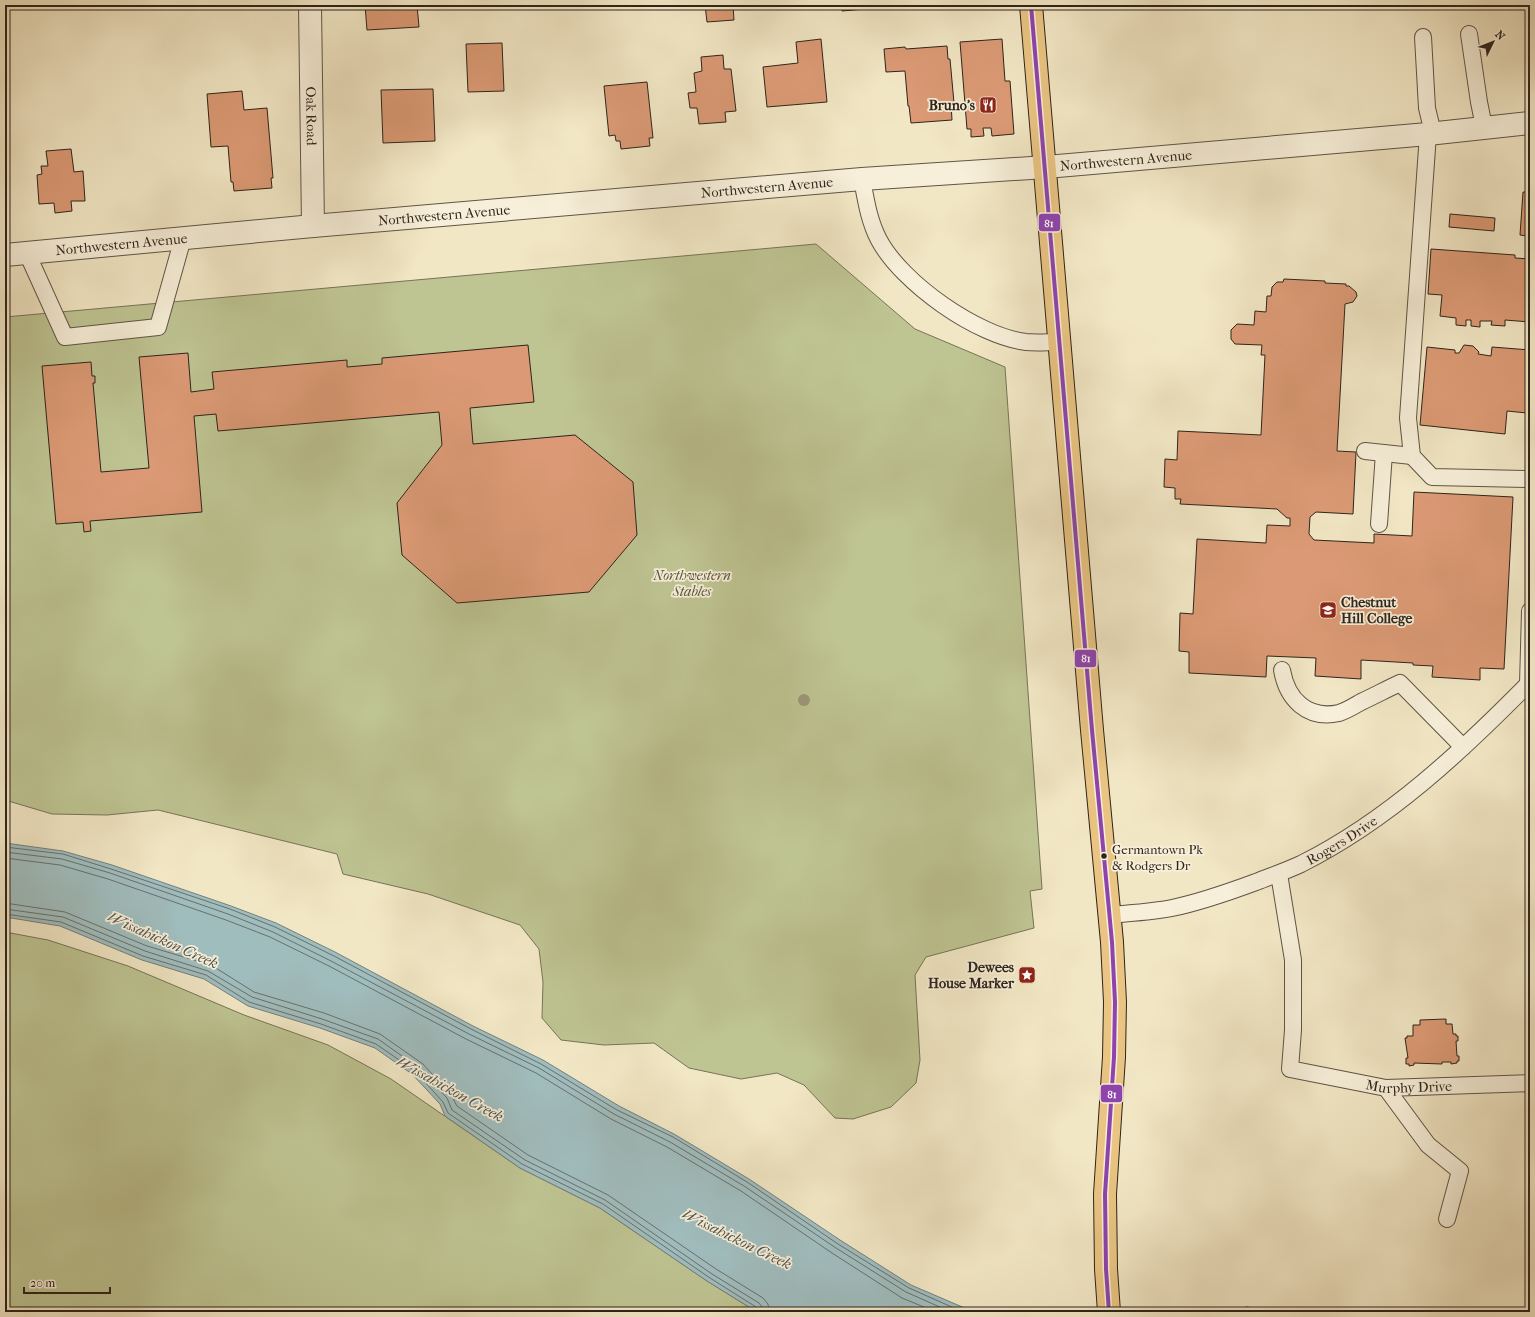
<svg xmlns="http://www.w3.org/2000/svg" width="1535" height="1317" font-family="'IM FELL French Canon',serif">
  <rect width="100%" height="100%" fill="#f2e7c5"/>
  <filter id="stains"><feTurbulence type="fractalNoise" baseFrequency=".005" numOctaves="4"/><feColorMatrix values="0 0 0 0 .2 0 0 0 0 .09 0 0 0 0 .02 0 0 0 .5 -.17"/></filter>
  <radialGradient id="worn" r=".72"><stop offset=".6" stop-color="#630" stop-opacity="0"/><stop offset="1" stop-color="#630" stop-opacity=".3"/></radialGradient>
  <g fill="#bec492" stroke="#767456">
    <path d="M816 244 915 329 1005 367 1042 889 1030 891 1034 928 926 957 915 975 920 1060 916 1083 891 1107 853 1119 835 1118 804 1085 777 1073 741 1079 689 1068 654 1043 604 1045 561 1040 542 1018 543 982 539 949 520 925 428 894 343 874 337 854 158 810 107 815 52 814 5 800V317Z"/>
    <path d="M5 932 48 940 128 966 244 1015 328 1045 391 1079 520 1168 600 1208 707 1281 757 1312H5Z"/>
  </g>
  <path fill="#a0bdbe" stroke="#72807d" d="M5 843 63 851 112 865 231 906 276 923 335 952 473 1026 543 1060 619 1106 674 1134 749 1179 840 1240 911 1285 974 1312H757L707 1281 600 1208 520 1168 445 1116 440 1104 412 1074 375 1048 320 1028 248 1006 204 979 142 960 60 926 5 917Z"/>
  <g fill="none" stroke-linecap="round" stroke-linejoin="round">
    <g stroke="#67706c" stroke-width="1">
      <path d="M5 847 63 854 111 869 230 909 275 927 334 956 471 1029 541 1064 617 1110 673 1137 747 1182 838 1244 909 1288 963 1312"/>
      <path d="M5 852 62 859 110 873 228 914 273 932 331 961 469 1034 539 1068 614 1114 670 1142 744 1186 836 1248 906 1292 951 1312"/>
      <path d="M5 858 60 865 108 879 226 920 270 937 329 966 466 1039 536 1073 611 1119 667 1147 741 1191 832 1253 902 1298 936 1312"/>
      <path d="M5 903 65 912 147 946 211 965 254 992 324 1013 380 1034 423 1064 451 1095 457 1106 528 1155 608 1195 716 1269 763 1298 768 1304 769 1312"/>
      <path d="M5 909 63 917 145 951 208 971 252 997 322 1019 378 1039 419 1068 447 1098 452 1110 525 1160 605 1200 712 1274 759 1303 762 1307 763 1312"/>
      <path d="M5 914 61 922 143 956 206 975 249 1002 321 1024 376 1044 415 1071 443 1102 448 1113 522 1164 603 1204 710 1278 756 1307 758 1312"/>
    </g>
  </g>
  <g fill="#db9a75" stroke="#2e241b">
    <path d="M365 5H417L419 27 367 30Z"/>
    <path d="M705 5H733L734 20 707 22Z"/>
    <path d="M842 5H877V8L842 11Z"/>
    <path d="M918 5H956L919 7Z"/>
    <path d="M5 21H7L9 64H5Z"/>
    <path d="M821 39 827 102 767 107 763 67 798 63 796 42Z"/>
    <path d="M1002 39 1005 81H1010L1014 134 992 136 991 128H983L984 136 971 137V129H967L960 42Z"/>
    <path d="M502 43 504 91 468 92 466 44Z"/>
    <path d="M947 46 948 59H950L954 103H951L952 120 911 123 909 106H908L905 71 886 72 884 49 905 47 906 49Z"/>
    <path d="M723 55 724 69H731L736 111 725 112 726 122 699 124 697 108H690L688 93 696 92 694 73 702 71 701 57Z"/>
    <path d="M647 82 653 138H649L650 146 621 149 620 141H616L615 135 609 136 604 86Z"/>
    <path d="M433 89 435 141 383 143 381 90Z"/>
    <path d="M242 91 244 110 267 108 273 178H271L272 188 234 191 233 182H231L228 146 211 147 207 94Z"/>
    <path d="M71 149 74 172 83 171 85 201H71L72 211 55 213 54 203 39 204 37 175 42 174 41 166H48L46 151Z"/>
    <path d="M1523 192H1530V239H1528V236L1520 235Z"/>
    <path d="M1450 214 1495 218 1494 231 1449 227Z"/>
    <path d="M1431 249 1515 255V258L1530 259V322L1505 320V326L1491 325 1492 321H1480V327L1471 326V320H1466V326L1456 325V318L1440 316 1442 295 1428 294Z"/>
    <path d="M1284 279 1325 281V283L1346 284V286H1349L1356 292 1357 296 1353 302 1345 304 1337 451 1356 452 1353 514 1316 512 1310 517 1309 534 1314 540 1374 543V534L1412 536 1414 492 1513 497 1504 669 1480 668V680L1432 677 1433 666 1413 665V663L1361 660V679L1315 676 1316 658 1267 656 1266 677 1189 673V652L1179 651 1180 613 1193 614 1197 539 1266 543 1267 525 1290 526V518H1287L1277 509 1180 504 1181 499H1175V488L1164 487 1165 459 1177 460 1178 431 1261 435 1265 355H1261L1262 345 1235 344 1231 339V330L1237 324 1254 325 1255 311 1266 312 1267 296H1271L1272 287 1277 282H1283Z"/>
    <path d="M528 345 534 402 470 408 473 444 575 435 633 482 637 535 589 592 457 603 402 555 397 503 442 445 439 412 218 431 216 414 194 416 202 512 90 521 91 531 84 532 83 522 56 524 42 366 91 362 92 376H95V383H93L101 472 149 468 139 357 188 353 191 392 214 389 212 372 347 360V367L382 364V358Z"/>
    <path d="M1464 345 1473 346 1479 352 1478 354 1491 356 1492 347 1530 350V409H1527V413L1507 411 1505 434 1420 425 1427 347 1455 350V353H1459Z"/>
    <path d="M1446 1019V1024H1452L1453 1034H1456V1036H1458V1041H1456L1457 1056H1459V1061H1457V1063L1451 1064V1062H1442V1064L1414 1063V1065L1409 1066V1064H1406V1058H1408L1405 1038H1407V1036H1413V1025H1420V1020Z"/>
    <path d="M1246 1307 1254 1308 1258 1312H1238Z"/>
  </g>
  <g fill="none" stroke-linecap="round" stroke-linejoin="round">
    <defs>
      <g id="service">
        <path d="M1469 34 1479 102 1484 127"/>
        <path d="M1423 37 1427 108 1433 133"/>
        <path d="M1428 134 1408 418 1412 456 1432 477 1530 479"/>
        <path d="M862 179C866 201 869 221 879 240 902 283 977 336 1026 342 1036 343 1048 342 1059 342"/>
        <path d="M27 253 65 337 158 327 183 238"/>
        <path d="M1365 451 1412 456"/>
        <path d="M1379 524 1384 453"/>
        <path d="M1282 670C1287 699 1307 720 1339 713 1346 711 1354 706 1361 702 1374 696 1387 689 1400 683L1463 747"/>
        <path d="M1528 684 1530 611"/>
        <path id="s1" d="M1279 874 1293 960V1030L1290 1069 1386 1088 1530 1083"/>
        <path id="s2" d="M1109 915C1130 913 1152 912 1172 908 1201 902 1229 892 1256 882 1271 876 1286 871 1301 864 1389 820 1462 751 1530 682"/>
        <path d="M1386 1088 1428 1145 1460 1171 1447 1219"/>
      </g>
      <g id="minor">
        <path id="s3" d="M310 5 313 226"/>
      </g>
      <g id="tertiary">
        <path id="s4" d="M5 255 313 226 862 179 1046 167 1428 134 1530 123"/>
      </g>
      <path id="primary" d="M1031 5 1092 730 1112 942 1115 1002 1114 1057 1105 1194 1106 1269 1109 1312"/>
    </defs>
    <use href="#service" stroke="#5f5546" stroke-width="18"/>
    <use href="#minor" stroke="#5f5546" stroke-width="24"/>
    <use href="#tertiary" stroke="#5f5546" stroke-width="24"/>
    <use href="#primary" stroke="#2e241b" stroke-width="24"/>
    <use href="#service" stroke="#f7efd9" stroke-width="16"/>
    <use href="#minor" stroke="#f7efd9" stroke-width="22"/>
    <use href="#tertiary" stroke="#f7efd9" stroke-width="22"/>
    <use href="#primary" stroke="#e9c482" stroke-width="22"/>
    <defs>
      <path id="bus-1" d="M1031 5 1092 730 1112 942 1115 1002 1114 1057 1105 1194 1106 1269 1109 1312"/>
    </defs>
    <use href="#bus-1" stroke="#f7efd9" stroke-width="7"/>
    <use href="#bus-1" stroke="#8e44ad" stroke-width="4"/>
  </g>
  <circle fill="#9e967b" cx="804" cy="700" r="6"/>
  <defs>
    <symbol id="restaurant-square" viewBox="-11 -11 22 22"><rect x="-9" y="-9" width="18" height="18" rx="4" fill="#8f2418" stroke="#f7efd9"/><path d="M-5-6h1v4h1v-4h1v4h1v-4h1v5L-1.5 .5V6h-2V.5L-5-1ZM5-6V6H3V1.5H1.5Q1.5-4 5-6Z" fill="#fff"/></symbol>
    <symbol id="university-square" viewBox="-11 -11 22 22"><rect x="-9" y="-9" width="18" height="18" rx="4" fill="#8f2418" stroke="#f7efd9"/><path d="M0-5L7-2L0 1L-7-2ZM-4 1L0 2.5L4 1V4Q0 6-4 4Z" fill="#fff"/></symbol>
    <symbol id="sight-square" viewBox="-11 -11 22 22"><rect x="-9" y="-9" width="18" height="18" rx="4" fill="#8f2418" stroke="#f7efd9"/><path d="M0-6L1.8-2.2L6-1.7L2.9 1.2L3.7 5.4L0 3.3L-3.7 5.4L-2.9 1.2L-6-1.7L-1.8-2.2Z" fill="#fff"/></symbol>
  </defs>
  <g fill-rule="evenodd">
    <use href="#restaurant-square" x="978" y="95" width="20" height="20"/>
    <use href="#university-square" x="1318" y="600" width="20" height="20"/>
    <use href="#sight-square" x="1017" y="965" width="20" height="20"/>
  </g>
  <circle fill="#2e241b" stroke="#f7efd9" stroke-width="1.5" cx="1104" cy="856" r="3.5"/>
  <g text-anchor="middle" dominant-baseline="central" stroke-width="3.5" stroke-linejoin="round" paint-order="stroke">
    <g font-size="13" fill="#2e241b" stroke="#f7efd9" text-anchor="start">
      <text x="1112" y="849">Germantown Pk<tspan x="1112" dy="16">&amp; Rodgers Dr</tspan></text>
    </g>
    <g font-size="14" font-weight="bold" fill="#2e241b" stroke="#f7efd9" text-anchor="end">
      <text x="975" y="105">Bruno's</text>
      <text x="1341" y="602" text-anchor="start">Chestnut<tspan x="1341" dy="16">Hill College</tspan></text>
      <text x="1014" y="967">Dewees<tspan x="1014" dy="16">House Marker</tspan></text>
    </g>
    <g font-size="14" fill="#2e241b" stroke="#f7efd9">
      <text stroke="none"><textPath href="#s3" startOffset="111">Oak Road</textPath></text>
      <text stroke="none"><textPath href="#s4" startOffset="1125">Northwestern Avenue</textPath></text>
      <text stroke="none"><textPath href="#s4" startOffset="765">Northwestern Avenue</textPath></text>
      <text stroke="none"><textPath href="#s4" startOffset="441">Northwestern Avenue</textPath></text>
      <text stroke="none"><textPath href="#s4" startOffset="117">Northwestern Avenue</textPath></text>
      <text stroke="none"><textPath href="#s2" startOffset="247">Rogers Drive</textPath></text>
      <text stroke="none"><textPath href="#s1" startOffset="317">Murphy Drive</textPath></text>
    </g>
    <g font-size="14" font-style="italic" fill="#59543f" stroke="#f7efd9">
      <text x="692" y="575">Northwestern<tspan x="692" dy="16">Stables</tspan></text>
    </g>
    <g font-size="15" font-style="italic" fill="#50524c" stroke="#f7efd9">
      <text transform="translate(163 940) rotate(24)">Wissahickon Creek</text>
      <text transform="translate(450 1089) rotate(29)">Wissahickon Creek</text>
      <text transform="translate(737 1239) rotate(26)">Wissahickon Creek</text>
    </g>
  </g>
  <g stroke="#f7efd9" stroke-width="1.5">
    <rect x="1038" y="213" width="23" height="19" rx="4" fill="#8e44ad"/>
    <rect x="1074" y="649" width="23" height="19" rx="4" fill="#8e44ad"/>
    <rect x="1100" y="1084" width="23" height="19" rx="4" fill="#8e44ad"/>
  </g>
  <g font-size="11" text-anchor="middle" font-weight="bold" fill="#fff">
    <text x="1049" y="227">81</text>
    <text x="1086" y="662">81</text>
    <text x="1112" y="1098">81</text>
  </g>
  <rect width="1535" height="1317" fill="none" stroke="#f2e7c5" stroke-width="20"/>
  <rect x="6" y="6" width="1523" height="1305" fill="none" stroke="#2e241b" stroke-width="2"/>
  <rect x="10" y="10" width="1515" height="1297" fill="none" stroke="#2e241b"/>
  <g transform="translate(1493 42) rotate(47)" stroke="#f7efd9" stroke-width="3" paint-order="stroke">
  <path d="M0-3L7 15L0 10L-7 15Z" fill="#2e241b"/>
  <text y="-6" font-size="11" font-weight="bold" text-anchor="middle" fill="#2e241b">N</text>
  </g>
  <path d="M24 1287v6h86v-6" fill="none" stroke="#2e241b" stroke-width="2"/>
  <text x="30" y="1287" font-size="12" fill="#2e241b" stroke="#f7efd9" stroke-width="3" paint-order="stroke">20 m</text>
  <rect width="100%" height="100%" filter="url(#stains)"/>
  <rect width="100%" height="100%" fill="url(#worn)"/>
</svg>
